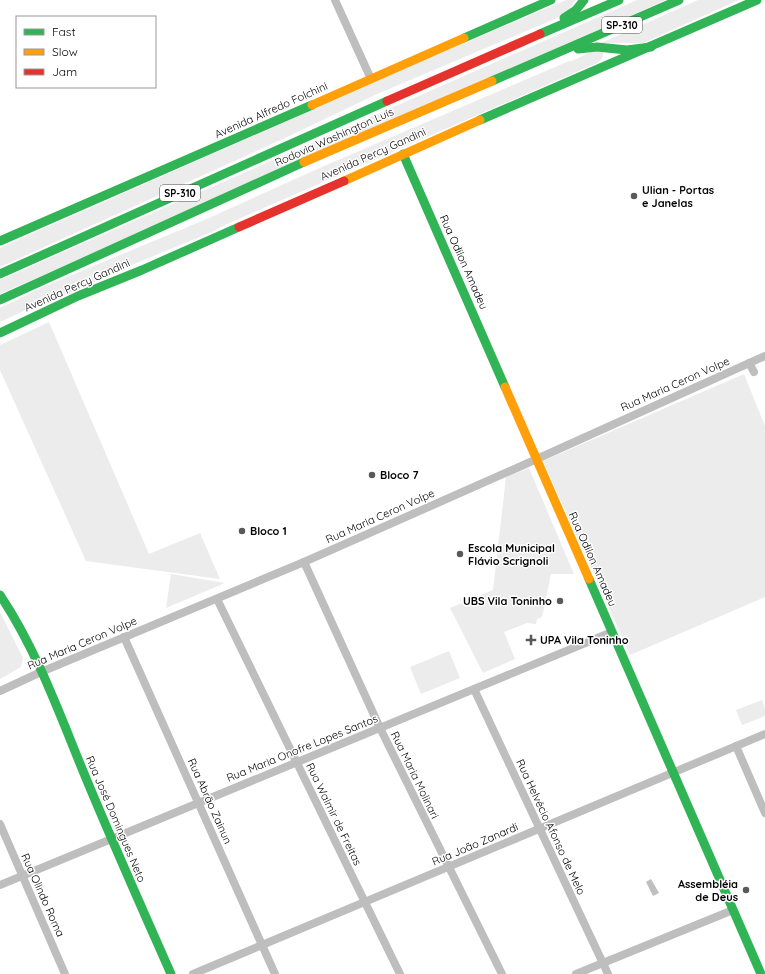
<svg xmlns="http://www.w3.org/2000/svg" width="765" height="974" font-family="Quicksand,sans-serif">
  <rect width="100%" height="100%" fill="#fff"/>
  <g fill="#ececec">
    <path d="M566 0H576L564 15 375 95 285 138 0 267V248L439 54Z"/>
    <path d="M637 0H666L0 294V280Z"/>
    <path d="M698 0H739L643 43H601Z"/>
    <path d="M603 51C603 57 603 60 597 63L227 224 212 232 122 269 74 292 39 304 0 322V308L43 287 209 218 315 170 569 61H572L590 52Z"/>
    <path d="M49 322 149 554 200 533 220 579 86 561 0 370V345Z"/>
    <path d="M744 374 765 426V597L630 655 543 461Z"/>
    <path d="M529 468 574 574H551L542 617 537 619 536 624 527 623 504 632 515 659 483 673 450 608 493 590 506 477Z"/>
    <path d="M171 574 225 583 166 608Z"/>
    <path d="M0 612 23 658 21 667 0 679Z"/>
    <path d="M449 651 460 678 421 694 410 667Z"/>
    <path d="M762 700 765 709V716L742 725 736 710Z"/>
  </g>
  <path fill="#bfbfbf" d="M651 879 659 893 653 896 646 882Z"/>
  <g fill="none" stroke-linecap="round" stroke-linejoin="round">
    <g stroke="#bebebe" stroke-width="8">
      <path d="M335 0 371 79"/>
      <path d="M749 363 754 372"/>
      <path d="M304 562 380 728 502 974"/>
      <path d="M217 599 400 974"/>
      <path d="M124 637 275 974"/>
      <path d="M474 689 608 974"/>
      <path d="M0 691 41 672 304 562 519 467 765 356"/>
      <path d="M736 746 765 813"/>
      <path d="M0 824 65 974"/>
      <path d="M0 885 612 632"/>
      <path d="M193 974 765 734"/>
      <path d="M576 974 733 910"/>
    </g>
    <g stroke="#30b455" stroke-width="9">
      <path d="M564 18 576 10 584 0"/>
      <path d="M540 34 619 0"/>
      <path d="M464 38 551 0"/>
      <path d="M578 49 597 47 627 50 651 47"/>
      <path d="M492 81 679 0"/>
      <path d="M480 120 757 0"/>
      <path d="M403 154 505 387"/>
      <path d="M0 241 312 105"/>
      <path d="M0 274 387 101"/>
      <path d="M0 300 304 162"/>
      <path d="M0 333 78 296 142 270 239 227"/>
      <path d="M589 579 761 974"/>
      <path d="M0 595C36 649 58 710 83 771 111 839 141 906 171 974"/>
    </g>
    <g stroke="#ff9f0a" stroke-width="9">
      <path d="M312 105 464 38"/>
      <path d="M304 162 492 81"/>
      <path d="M344 181 480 120"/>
      <path d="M505 387 589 579"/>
    </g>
    <g stroke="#e5322d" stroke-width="9">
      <path d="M387 101 540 34"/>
      <path d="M239 227 344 181"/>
    </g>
  </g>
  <g fill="#595959" stroke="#fff" stroke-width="1.5">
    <circle cx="634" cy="196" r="4"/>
    <circle cx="372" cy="475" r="4"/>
    <circle cx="242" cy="531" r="4"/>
    <circle cx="460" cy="554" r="4"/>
    <circle cx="560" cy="601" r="4"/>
    <path d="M529 634h4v4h4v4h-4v4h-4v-4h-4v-4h4z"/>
    <circle cx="746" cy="890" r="4"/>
  </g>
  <g text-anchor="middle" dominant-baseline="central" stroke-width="3" stroke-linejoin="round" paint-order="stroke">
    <g fill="#fff" stroke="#4c4c4c" stroke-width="1">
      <rect x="602" y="17" width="40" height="16" rx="3"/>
      <rect x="160" y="185" width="40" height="16" rx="3"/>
    </g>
    <g font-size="10" font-weight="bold" fill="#000">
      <text x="622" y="25">SP-310</text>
      <text x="180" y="193">SP-310</text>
    </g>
    <g font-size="11" fill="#000" stroke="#fff">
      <text transform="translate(271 110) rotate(-24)">Avenida Alfredo Folchini</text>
      <text transform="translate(334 137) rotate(-24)">Rodovia Washington Luís</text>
      <text transform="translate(373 154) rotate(-24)">Avenida Percy Gandini</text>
      <text transform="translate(464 262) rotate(66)">Rua Odilon Amadeu</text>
      <text transform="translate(77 285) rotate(-24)">Avenida Percy Gandini</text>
      <text transform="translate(675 384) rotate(-24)">Rua Maria Ceron Volpe</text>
      <text transform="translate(380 516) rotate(-24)">Rua Maria Ceron Volpe</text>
      <text transform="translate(593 559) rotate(66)">Rua Odilon Amadeu</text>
      <text transform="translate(82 643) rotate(-23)">Rua Maria Ceron Volpe</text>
      <text transform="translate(302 748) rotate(-22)">Rua Maria Onofre Lopes Santos</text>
      <text transform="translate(415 775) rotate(64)">Rua Maria Molinari</text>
      <text transform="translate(210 801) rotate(66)">Rua Abrão Zainun</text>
      <text transform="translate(334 814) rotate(64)">Rua Walmir de Freitas</text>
      <text transform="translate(116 819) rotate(67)">Rua José Domingues Neto</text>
      <text transform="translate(551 827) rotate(65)">Rua Helvécio Afonso de Melo</text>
      <text transform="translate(475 844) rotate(-23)">Rua João Zanardi</text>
      <text transform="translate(43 895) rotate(66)">Rua Olindo Roma</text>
    </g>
    <g font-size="11" font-weight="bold" fill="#000" stroke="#fff" text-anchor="start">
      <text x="642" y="190">Ulian - Portas<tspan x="642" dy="13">e Janelas</tspan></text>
      <text x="380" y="475">Bloco 7</text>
      <text x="250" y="531">Bloco 1</text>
      <text x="468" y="548">Escola Municipal<tspan x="468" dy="13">Flávio Scrignoli</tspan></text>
      <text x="552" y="601" text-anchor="end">UBS Vila Toninho</text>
      <text x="540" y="640">UPA Vila Toninho</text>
      <text x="738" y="884" text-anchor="end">Assembléia<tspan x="738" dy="13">de Deus</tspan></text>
    </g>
  </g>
  <rect x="16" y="16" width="140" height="72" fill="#ffffff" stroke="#999999"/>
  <rect x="24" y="29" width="20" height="6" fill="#30b455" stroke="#999999"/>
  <text x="52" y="36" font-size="12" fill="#000000">Fast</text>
  <rect x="24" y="49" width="20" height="6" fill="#ff9f0a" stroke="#999999"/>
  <text x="52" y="56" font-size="12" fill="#000000">Slow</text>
  <rect x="24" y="69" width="20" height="6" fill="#e5322d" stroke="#999999"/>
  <text x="52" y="76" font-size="12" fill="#000000">Jam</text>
</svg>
